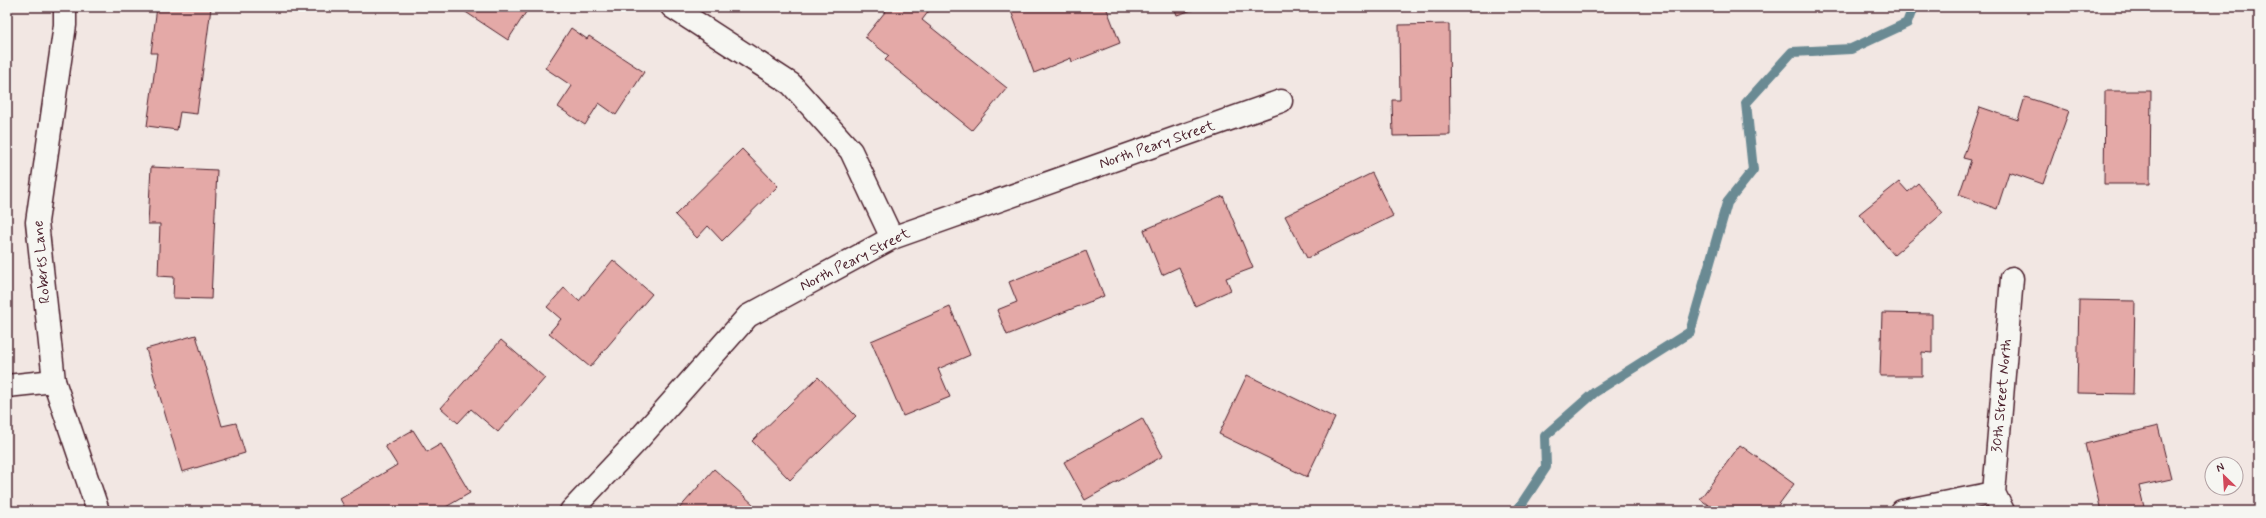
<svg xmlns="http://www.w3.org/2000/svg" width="2266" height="518" font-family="Mynerve,sans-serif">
  <rect width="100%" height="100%" fill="#f2e7e3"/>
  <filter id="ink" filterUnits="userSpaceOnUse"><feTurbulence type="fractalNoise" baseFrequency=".025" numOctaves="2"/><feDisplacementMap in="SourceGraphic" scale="8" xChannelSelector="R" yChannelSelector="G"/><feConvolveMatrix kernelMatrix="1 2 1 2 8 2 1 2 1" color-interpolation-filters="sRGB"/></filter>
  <g filter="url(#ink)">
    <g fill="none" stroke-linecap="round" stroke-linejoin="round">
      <path stroke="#6a8a93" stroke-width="10" d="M1517 511 1546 467 1545 436 1595 392 1690 332 1727 203 1753 170 1746 103 1792 52 1851 49 1907 23 1913 7"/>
    </g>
    <g fill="#e4a9a7" stroke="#4a1f2b">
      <path d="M157 7 211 8 197 114 180 112 177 130 147 126 157 53H151Z"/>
      <path d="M458 7H525L528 9 508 40Z"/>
      <path d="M889 7H932L922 20 1007 88 972 130 885 60 889 56 865 37Z"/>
      <path d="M1022 7H1106L1120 43 1072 62 1071 58 1034 73 1011 11Z"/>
      <path d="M1139 7H1153L1141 11Z"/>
      <path d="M1174 7H1201L1177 15Z"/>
      <path d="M1449 24 1450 135 1393 136 1392 100H1400L1399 25Z"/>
      <path d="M571 28 587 39 589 36 644 72 616 115 599 103 585 125 558 107 572 86 545 68Z"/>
      <path d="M2105 91H2151L2150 184H2104Z"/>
      <path d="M2025 97 2069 111 2043 184 2009 172 1997 209 1959 195 1971 160 1963 158 1980 107 2018 120Z"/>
      <path d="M742 149 778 186 722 241 708 226 697 238 675 215Z"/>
      <path d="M151 167 217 170 211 299 173 298 174 277 158 276 160 224H148Z"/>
      <path d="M1372 173 1393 216 1307 258 1285 216Z"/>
      <path d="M1899 182 1908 192 1918 183 1943 213 1894 255 1859 214Z"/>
      <path d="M1223 196 1253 268 1226 278 1231 290 1195 306 1179 267 1162 275 1144 230Z"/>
      <path d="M1086 251 1104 296 1007 335 997 310 1017 302 1009 282Z"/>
      <path d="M613 260 652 294 590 367 549 333 561 319 547 307 564 288 579 301Z"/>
      <path d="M2079 300 2135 301 2133 394 2077 393Z"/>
      <path d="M950 307 970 355 938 369 950 397 903 416 871 341Z"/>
      <path d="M1882 313 1932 314V353L1922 352V376H1880Z"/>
      <path d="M196 335 222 426 236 423 245 453 182 472 146 349Z"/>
      <path d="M501 340 545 378 498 432 471 409 458 423 441 408Z"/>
      <path d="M1247 375 1335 418 1307 477 1219 434Z"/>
      <path d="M818 377 856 416 790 480 752 441Z"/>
      <path d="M1142 418 1163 456 1085 500 1064 462Z"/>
      <path d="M2158 426 2171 479 2139 486 2145 511H2101L2085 444Z"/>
      <path d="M413 430 427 452 441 444 470 493 439 511H347L340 499 397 465 385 446Z"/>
      <path d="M1740 445 1794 484 1774 511H1710L1712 508 1700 499Z"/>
      <path d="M714 469 754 505 748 511H677Z"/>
    </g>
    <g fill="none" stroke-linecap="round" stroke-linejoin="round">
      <defs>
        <g id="minor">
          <path d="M65 7V25L37 222 54 381 98 511"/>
          <path d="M672 7 791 84 851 151 892 238"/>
          <path d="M7 386 54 381"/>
          <path d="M571 511 638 440 748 316 892 238 1281 101"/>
          <path d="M1902 511 1994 493"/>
          <path d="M2003 511 1994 493 2012 278"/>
        </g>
      </defs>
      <use href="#minor" stroke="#4a1f2b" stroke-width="25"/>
      <use href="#minor" stroke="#f6f6f2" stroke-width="22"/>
    </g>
  </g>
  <g text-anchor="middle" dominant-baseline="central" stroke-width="3.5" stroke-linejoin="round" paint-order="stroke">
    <g font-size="15" fill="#4a1f2b" stroke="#f6f6f2">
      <text transform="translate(1157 145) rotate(-19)">North Peary Street</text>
      <text transform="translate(855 260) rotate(-27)">North Peary Street</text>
      <text transform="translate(42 262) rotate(-95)">Roberts Lane</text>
      <text transform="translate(2002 396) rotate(-85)">30th Street North</text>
    </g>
  </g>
  <rect width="2266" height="518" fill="none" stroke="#f6f6f2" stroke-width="24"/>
  <rect x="12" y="12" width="2242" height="494" fill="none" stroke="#4a1f2b" stroke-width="1.5" filter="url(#ink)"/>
  <g transform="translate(2224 476) rotate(335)"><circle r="19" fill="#f6f6f2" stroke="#b1a0a2"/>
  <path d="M0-3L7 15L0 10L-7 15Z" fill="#d1495b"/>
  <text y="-6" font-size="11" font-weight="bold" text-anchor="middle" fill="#4a1f2b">N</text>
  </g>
</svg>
